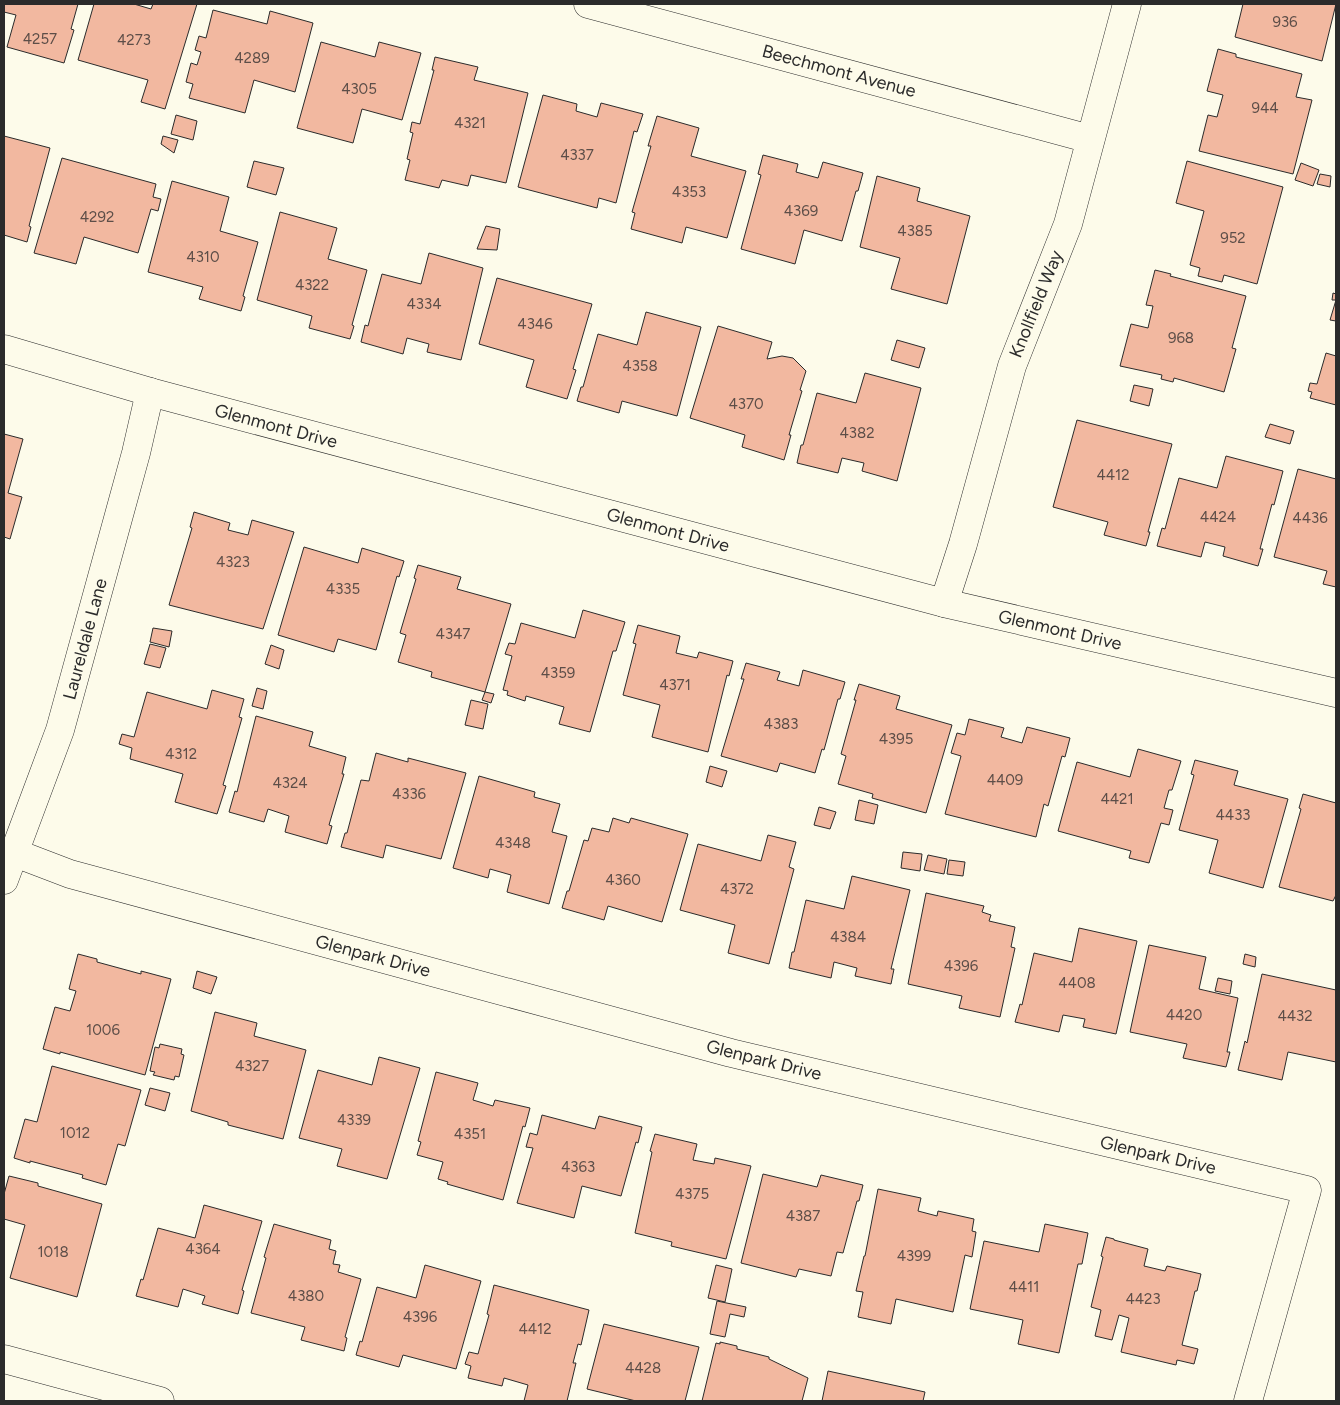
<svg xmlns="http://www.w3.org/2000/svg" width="1340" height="1405" font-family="Figtree,sans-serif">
  <rect width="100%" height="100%" fill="#fdfbea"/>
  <g fill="#f2b8a0" stroke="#2b2b2b">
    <path d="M4 4H78L71 29 74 30 64 63 7 47 16 15 4 12Z"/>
    <path d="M94 4H134L151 9 153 4H197L165 109 141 102 148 80 78 60Z"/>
    <path d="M1243 4H1336L1322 61 1235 37Z"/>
    <path d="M213 10 267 24 270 11 313 23 295 92 254 80 245 113 189 98 193 84 186 82 191 63 197 65 201 52 195 50 199 36 206 38Z"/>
    <path d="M321 42 375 57 379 42 421 53 402 120 362 109 353 143 297 128Z"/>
    <path d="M1218 49 1236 54V57L1302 74 1296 97 1312 100 1293 174 1199 151 1208 115 1217 117 1223 95 1207 91Z"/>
    <path d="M435 57 478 67 474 80 528 93 506 183 471 175 468 186 442 180 439 188 405 180 410 160 407 159 413 133 410 132 412 122 420 124 434 70H432Z"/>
    <path d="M543 95 577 104 576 111 597 117 601 103 643 114 637 132 634 131 616 203 599 198 597 208 518 187Z"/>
    <path d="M176 115 197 121 193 140 171 134Z"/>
    <path d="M657 116 699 128 691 156 746 171 727 238 686 227 682 243 631 229 635 213 632 212 651 146H648Z"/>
    <path d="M4 136 50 148 29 226 31 227 27 242 4 235Z"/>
    <path d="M163 136 178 140 174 153 161 144Z"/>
    <path d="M763 155 798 164 796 172 818 178 823 162 863 173 858 191H856L842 241 804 230 795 264 741 249 761 175 758 174Z"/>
    <path d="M62 158 156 184 153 197 161 199 158 211 151 209 138 253 84 237 76 264 34 253Z"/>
    <path d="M254 161 284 168 276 195 247 187Z"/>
    <path d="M1187 161 1283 187 1257 284 1224 275 1222 282 1198 276 1200 268 1190 265 1204 211 1176 203Z"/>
    <path d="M1301 163 1319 170 1313 186 1295 180Z"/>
    <path d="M1320 174 1331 176 1330 187 1317 184Z"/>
    <path d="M877 176 920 188 917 201 970 216 947 304 891 289 900 258 860 247Z"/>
    <path d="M172 181 229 197 220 231 258 242 243 296 245 297 241 311 199 299 203 287 148 272Z"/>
    <path d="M280 212 337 228 328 259 367 270 352 325 354 326 350 339 309 328 312 316 257 300Z"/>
    <path d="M486 226 500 229 497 250 477 249Z"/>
    <path d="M429 253 483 268 461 360 427 352 429 344 407 338 403 354 361 342 365 325 368 326 382 274 421 284Z"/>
    <path d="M1155 270 1171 274 1170 276 1246 296 1232 348 1236 349 1224 392 1174 378 1173 382 1161 379 1162 375 1120 366 1131 324 1148 328 1153 306 1146 305Z"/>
    <path d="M497 278 592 304 573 369 576 370 567 399 526 387 534 360 479 344Z"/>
    <path d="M1333 293 1336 294V321L1330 320 1336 300H1332Z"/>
    <path d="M646 312 701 327 677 416 622 401 619 413 577 401 581 387H583L598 334 637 345Z"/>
    <path d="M718 326 772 342 767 359 782 356 793 358 806 371 800 390 802 391 789 435H791L784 460 742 447 745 435 690 418Z"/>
    <path d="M897 340 925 348 919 368 891 360Z"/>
    <path d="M1326 353 1336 356V405L1310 398 1312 392 1308 391 1310 383 1317 384Z"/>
    <path d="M865 373 921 388 897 481 862 471 864 463 842 458 838 473 797 463 801 445H803L817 393 856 403Z"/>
    <path d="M1134 385 1153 389 1149 406 1130 401Z"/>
    <path d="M1077 420 1172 444 1148 532H1150L1146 546 1104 535 1108 522 1053 507Z"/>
    <path d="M1270 424 1294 431 1290 444 1265 437Z"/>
    <path d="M4 434 23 439 8 493 22 497 10 539 4 537Z"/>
    <path d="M1226 456 1283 471 1274 505 1272 504 1260 549H1263L1258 566 1223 556 1225 547 1205 542 1201 557 1157 546 1162 528 1165 529 1179 478 1217 488Z"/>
    <path d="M1298 469 1336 479V587L1323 584 1327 571 1274 557Z"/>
    <path d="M194 512 230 523 228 530 248 535 252 520 294 532 263 629 169 605 192 528 190 527Z"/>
    <path d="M304 547 358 563 362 548 404 561 399 577 397 576 376 650 338 639 334 652 278 635Z"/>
    <path d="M418 565 461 577 457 589 511 604 485 692 494 694 491 703 482 700 485 692 431 677 432 672 398 662 406 635 400 633 416 579 414 578Z"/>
    <path d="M583 610 625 622 616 651H613L590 732 559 724 564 707 526 696 525 701 507 695 508 691 503 690 512 656 505 654 509 643 515 644 521 623 575 638Z"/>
    <path d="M638 625 680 636 676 653 697 658 699 652 733 661 729 676 727 675 708 752 652 737 660 705 623 695 636 644 633 643Z"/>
    <path d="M153 628 172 631 169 647 150 642Z"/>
    <path d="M150 644 166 648 160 668 144 664Z"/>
    <path d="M271 645 284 650 279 669 265 664Z"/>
    <path d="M746 663 780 672 777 680 799 686 803 670 845 682 840 699H838L824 750 822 749 815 773 780 763 777 772 721 756 744 679H741Z"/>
    <path d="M859 684 900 696 896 709 952 725 926 813 872 798 873 794 838 784 846 756 841 754 856 700H854Z"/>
    <path d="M257 688 267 691 263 709 252 706Z"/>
    <path d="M212 690 244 699 239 717 242 718 223 785 226 786 217 814 175 802 183 774 130 759 132 748 119 744 122 734 134 737 147 692 207 709Z"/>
    <path d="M471 700 488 704 483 729 465 725Z"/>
    <path d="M256 716 313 732 309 746 346 757 342 774H344L329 825 332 826 327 844 285 832 289 816 268 809 264 822 229 812 235 791 237 792Z"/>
    <path d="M969 719 1004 728 1001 737 1022 743 1027 727 1070 738 1065 757 1062 756 1048 806 1044 804 1036 837 945 814 961 756 951 753 957 733 965 735Z"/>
    <path d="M1138 749 1181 761 1172 790H1169L1164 808 1173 810 1169 825 1161 823 1149 863 1129 858 1131 851 1058 831 1077 762 1130 777Z"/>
    <path d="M376 753 408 762V758L466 773 441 859 386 845 383 858 341 847 345 833H347L361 780 369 781Z"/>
    <path d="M1195 760 1238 771 1234 785 1288 799 1263 888 1209 873 1218 840 1179 830 1194 775 1191 774Z"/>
    <path d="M710 766 727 771 722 787 706 782Z"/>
    <path d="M479 776 535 792 534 797 560 804 552 832 567 836 549 904 507 892 511 875 490 869 488 878 453 868Z"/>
    <path d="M1303 794 1336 803V895L1333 901 1279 887 1301 809 1299 808Z"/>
    <path d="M859 800 878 805 874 824 855 820Z"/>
    <path d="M819 807 836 812 830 829 814 825Z"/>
    <path d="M613 818 629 823 631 818 688 834 662 922 608 906 604 920 562 908 567 891H569L584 840 588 841 592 828 609 832Z"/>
    <path d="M768 835 796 842 789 867 794 869 769 964 728 953 735 925 680 910 698 844 761 861Z"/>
    <path d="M903 852 922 854 920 871 901 868Z"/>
    <path d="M928 855 947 859 944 874 924 870Z"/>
    <path d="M949 860 965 862 963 876 947 874Z"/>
    <path d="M852 876 910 890 891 969H894L891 984 855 976 857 968 834 962 831 978 789 968 792 952H794L806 900 844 909Z"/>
    <path d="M926 893 984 906 982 912 991 915 989 921 1015 927 1011 947 1015 948 1000 1017 959 1008 962 996 908 984Z"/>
    <path d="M1079 928 1137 941 1116 1034 1083 1027 1085 1019 1063 1015 1059 1032 1015 1022 1020 1004 1022 1005 1034 953 1072 962Z"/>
    <path d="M1149 945 1206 957 1199 989 1238 998 1227 1052H1230L1226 1067 1183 1058 1187 1044 1130 1032Z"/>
    <path d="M78 954 97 959V962L141 974V971L171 979 145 1075 60 1052V1054L43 1049 55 1007 70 1011 76 991 69 989Z"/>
    <path d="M1245 954 1256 957 1255 967 1243 964Z"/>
    <path d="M197 971 217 977 211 994 193 988Z"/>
    <path d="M1262 974 1336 990V1062L1288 1052 1282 1080 1238 1070 1245 1041 1247 1043Z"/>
    <path d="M1218 978 1232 981 1230 994 1215 991Z"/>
    <path d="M215 1012 257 1023 254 1036 306 1050 283 1139 228 1125V1122L191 1111Z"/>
    <path d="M160 1044 182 1049 181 1054 184 1055 179 1077 175 1076 174 1080 153 1075 155 1072 150 1071 155 1047 159 1048Z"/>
    <path d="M379 1057 420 1068 387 1179 337 1166 342 1149 299 1138 318 1070 372 1085Z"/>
    <path d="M52 1066 141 1090 125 1146 118 1144 106 1185 82 1178 83 1175 30 1161V1163L14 1158 25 1119 37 1122Z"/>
    <path d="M436 1072 478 1083 473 1100 493 1106 495 1100 530 1108 525 1127 523 1126 503 1200 447 1184 448 1182 438 1179 443 1162 417 1155 421 1142 418 1141Z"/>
    <path d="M150 1088 170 1093 165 1111 145 1105Z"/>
    <path d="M542 1115 595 1129 599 1116 642 1127 638 1143 636 1142 621 1196 582 1186 574 1218 517 1203 533 1148 526 1147 530 1133 537 1135Z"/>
    <path d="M655 1134 697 1144 693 1160 714 1164 715 1158 751 1166 726 1259 671 1246 672 1242 635 1233 652 1152 650 1151Z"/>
    <path d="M763 1174 817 1187 821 1175 863 1185 859 1201H857L843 1253 837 1252 831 1276 799 1269 796 1277 741 1263Z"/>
    <path d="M9 1176 38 1183V1186L102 1204 77 1297 10 1278 25 1225 4 1219V1194Z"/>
    <path d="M878 1189 921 1198 918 1211 937 1216 938 1211 974 1219 972 1231 976 1232 972 1257 965 1255 953 1312 896 1299 891 1324 858 1317 863 1292 856 1291 864 1256H865Z"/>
    <path d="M204 1205 262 1221 242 1290 244 1291 238 1314 202 1304 205 1296 183 1289 178 1307 136 1296 141 1279 143 1280 158 1228 195 1238Z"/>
    <path d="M274 1224 331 1240 329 1249 336 1251 333 1264 340 1265 338 1272 361 1279 345 1337 347 1338 344 1351 301 1340 305 1327 251 1313 266 1258 264 1257Z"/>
    <path d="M1045 1224 1088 1233 1082 1264H1078L1059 1353 1018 1344 1023 1320 970 1309 984 1241 1039 1252Z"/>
    <path d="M1106 1237 1114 1239V1240L1148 1249 1144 1266 1165 1271 1167 1266 1201 1274 1197 1291H1195L1182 1345 1198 1349 1194 1364 1177 1360 1176 1365 1121 1352 1129 1318 1119 1315 1112 1340 1095 1336 1101 1310 1091 1307 1103 1257 1101 1256Z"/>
    <path d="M425 1265 481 1281 456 1369 403 1355 399 1367 356 1355 360 1341 362 1342 377 1287 416 1298Z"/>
    <path d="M716 1265 732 1269 725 1302 708 1298Z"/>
    <path d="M494 1285 589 1310 581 1345 578 1344 573 1363H576L567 1401H524L528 1385 504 1378 502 1386 468 1378 471 1366 465 1364 469 1352 478 1354 489 1315 487 1314Z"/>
    <path d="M717 1301 746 1307 744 1317 730 1314 725 1337 710 1334Z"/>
    <path d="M604 1324 699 1347 685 1401H636L587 1389Z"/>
    <path d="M720 1342 737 1346V1349L769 1357V1359L808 1378 802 1401H702L716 1343 720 1344Z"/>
    <path d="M828 1371 925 1392 923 1401H822Z"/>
  </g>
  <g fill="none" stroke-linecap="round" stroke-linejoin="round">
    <defs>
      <g id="minor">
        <path d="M588 4 1090 139"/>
        <path d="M4 349 150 392 944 603 1336 693"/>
        <path d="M944 603 963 544 1012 366 1068 224 1127 4"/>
        <path d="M15 853 70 874 731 1053 1307 1190 1248 1401"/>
        <path d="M4 880 60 730 136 453 150 392"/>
        <path d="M4 1359 160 1401"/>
      </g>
    </defs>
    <use href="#minor" stroke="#2b2b2b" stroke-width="29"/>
    <use href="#minor" stroke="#fdfbea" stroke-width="28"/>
  </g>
  <g text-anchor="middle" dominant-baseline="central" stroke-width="4" stroke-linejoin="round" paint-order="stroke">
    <g font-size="15" fill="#5d4e48">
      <text x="1285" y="22">936</text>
      <text x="40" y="39">4257</text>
      <text x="134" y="40">4273</text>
      <text x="252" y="58">4289</text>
      <text x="359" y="89">4305</text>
      <text x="1265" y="108">944</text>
      <text x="470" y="123">4321</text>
      <text x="577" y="155">4337</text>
      <text x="689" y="192">4353</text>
      <text x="801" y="211">4369</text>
      <text x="97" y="217">4292</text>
      <text x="915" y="231">4385</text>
      <text x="1233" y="238">952</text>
      <text x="203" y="257">4310</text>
      <text x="312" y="285">4322</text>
      <text x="424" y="304">4334</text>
      <text x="535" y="324">4346</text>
      <text x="1181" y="338">968</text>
      <text x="640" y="366">4358</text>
      <text x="746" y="404">4370</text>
      <text x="857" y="433">4382</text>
      <text x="1113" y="475">4412</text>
      <text x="1218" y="517">4424</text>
      <text x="1310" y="518">4436</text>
      <text x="233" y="562">4323</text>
      <text x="343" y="589">4335</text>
      <text x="453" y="634">4347</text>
      <text x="558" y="673">4359</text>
      <text x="675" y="685">4371</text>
      <text x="781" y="724">4383</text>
      <text x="896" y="739">4395</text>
      <text x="181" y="754">4312</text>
      <text x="1005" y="780">4409</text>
      <text x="290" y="783">4324</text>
      <text x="409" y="794">4336</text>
      <text x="1117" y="799">4421</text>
      <text x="1233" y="815">4433</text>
      <text x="513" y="843">4348</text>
      <text x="623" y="880">4360</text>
      <text x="737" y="889">4372</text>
      <text x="848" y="937">4384</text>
      <text x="961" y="966">4396</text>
      <text x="1077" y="983">4408</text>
      <text x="1184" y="1015">4420</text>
      <text x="1295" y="1016">4432</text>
      <text x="103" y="1030">1006</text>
      <text x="252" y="1066">4327</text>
      <text x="354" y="1120">4339</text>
      <text x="75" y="1133">1012</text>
      <text x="470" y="1134">4351</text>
      <text x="578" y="1167">4363</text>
      <text x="692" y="1194">4375</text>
      <text x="803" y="1216">4387</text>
      <text x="203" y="1249">4364</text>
      <text x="53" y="1252">1018</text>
      <text x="914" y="1256">4399</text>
      <text x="1024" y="1287">4411</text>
      <text x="306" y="1296">4380</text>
      <text x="1143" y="1299">4423</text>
      <text x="420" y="1317">4396</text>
      <text x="535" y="1329">4412</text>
      <text x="643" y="1368">4428</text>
    </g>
    <g font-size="18" fill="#2b2b2b" stroke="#fdfbea">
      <text transform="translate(839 71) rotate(15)">Beechmont Avenue</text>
      <text transform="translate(1036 304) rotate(-68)">Knollfield Way</text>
      <text transform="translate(276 426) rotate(15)">Glenmont Drive</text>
      <text transform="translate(668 530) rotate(15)">Glenmont Drive</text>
      <text transform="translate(1060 630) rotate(13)">Glenmont Drive</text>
      <text transform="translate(85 639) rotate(-75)">Laureldale Lane</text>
      <text transform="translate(373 956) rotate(15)">Glenpark Drive</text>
      <text transform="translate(764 1060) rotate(14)">Glenpark Drive</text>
      <text transform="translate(1158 1155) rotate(13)">Glenpark Drive</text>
    </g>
  </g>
  <rect width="1340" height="1405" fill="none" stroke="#2b2b2b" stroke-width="10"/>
</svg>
